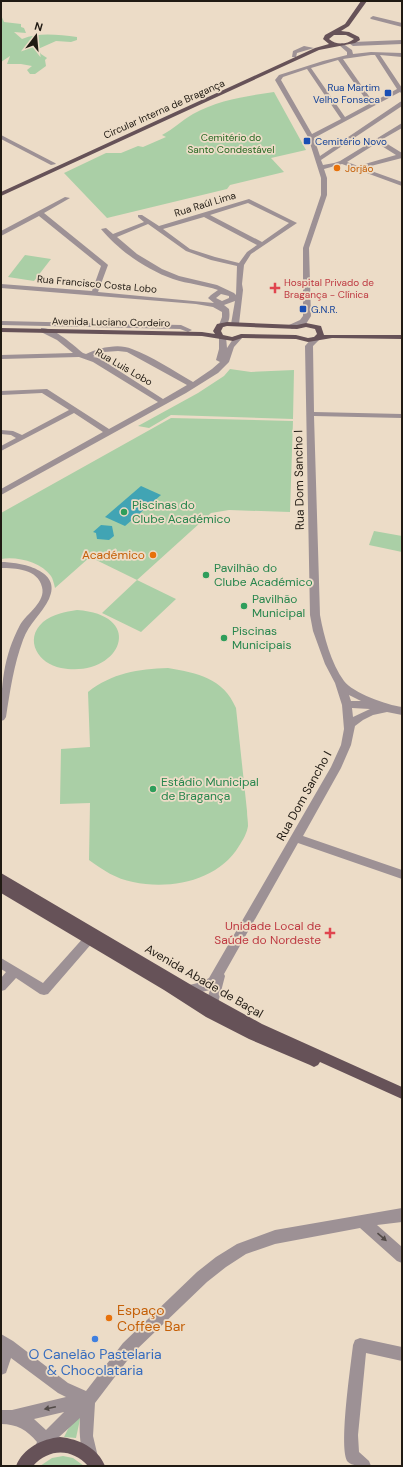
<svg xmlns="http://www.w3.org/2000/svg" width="403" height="1467" font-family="'DM Sans',sans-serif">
  <rect width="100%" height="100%" fill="#ecdcc7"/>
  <g fill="#aacfa6">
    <path d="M1 15 4 22 21 24V27L24 28 26 33 14 32 22 39C40 32 58 35 77 37V40L71 42 56 41 38 49 41 54 47 58 45 60 46 66 35 74H30L27 70 32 66 21 64H7L10 56 1 62Z"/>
    <path d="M274 92 306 150 271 158 284 172 230 185 227 189 107 218 64 173 106 153H121L138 146 143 147 166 137 162 135C174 129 182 120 193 114 218 100 247 96 274 92Z"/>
    <path d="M25 255 51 259 34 281 8 277Z"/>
    <path d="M230 369 251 372 294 370 293 419 171 415 149 428 138 426 198 393 224 376Z"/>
    <path d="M171 418 293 421 290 512 229 510 211 513 137 580 176 599 141 632 102 613 137 580 90 557 55 588C54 584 53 579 51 576 41 562 17 556 1 559V513Z"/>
    <path d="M374 531 402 536V552L369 545Z"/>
    <path d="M77 610C148 615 120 679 61 668 39 664 23 640 43 622 53 614 65 612 77 610Z"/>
    <path d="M168 668C198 673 223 678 236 708L247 811C247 816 248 821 248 826 247 833 243 840 239 846 218 881 170 890 133 882 116 879 103 870 89 860L90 803 60 804 61 749 90 747 88 692C112 673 138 669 168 668Z"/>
    <path d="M82 1410 76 1438 64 1437 68 1429Z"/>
    <path d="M63 1456 73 1458 84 1466H40L52 1458Z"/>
  </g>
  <g fill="#41a4b4">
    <path d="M141 486 161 495 125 526 105 517Z"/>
    <path d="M101 525 112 526 114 536 109 540 97 539 96 533 93 532Z"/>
  </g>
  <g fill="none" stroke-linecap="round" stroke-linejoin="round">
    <g fill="#9d9195" fill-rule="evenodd">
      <path d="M373 16 402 23V27L371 19 370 18Z"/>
      <path d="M402 40V44L353 46 350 44 353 42Z"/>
      <path d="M342 43 352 50 353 54 371 52 402 53V57L380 55 402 88V94L400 92 314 138 320 156 400 102 402 101V106L321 160 323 165 334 163 340 161 402 123V128L381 140 402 153V158L363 168 402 182V186L342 164 324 169 327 178V195L309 248 311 316 306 324 292 329 288 327 289 325 300 320 303 316V248L321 195V178L308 137 275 80 279 75 323 61 347 55V52L339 45ZM371 55H375L397 89 373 102 343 59ZM338 60 369 104 345 117 311 68ZM307 69 341 119 312 134 281 80 283 77ZM377 143 396 155 358 166 347 162Z"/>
      <path d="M304 46 314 48 297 53 296 57H292L293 51Z"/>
      <path d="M1 135 55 163 56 164 51 165 1 139Z"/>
      <path d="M65 197 70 198 44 213 107 264 108 265 98 292 214 303 208 298 211 295 218 290C204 285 188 284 173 279 147 270 118 250 101 229L106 228 113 234 144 222 138 217V215H142L159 226 249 199 297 223 251 254 244 265 242 284 243 290 239 324 235 326 231 324 235 301 224 305 229 309C230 315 230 325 223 327L219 325 222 317V312L213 307 196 304 1 288V284L92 291 101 266 39 216 1 236V231ZM248 203 289 223 262 242 210 215ZM204 217 257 245 247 252 239 263 215 257 190 249 163 229ZM148 224 186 251 211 260 237 266 236 295 234 293 217 285 179 276 162 269 137 254 117 237ZM221 294 229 296V298L222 301 216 298Z"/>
      <path d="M1 321 181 325 192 330 188 332 180 329 1 325Z"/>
      <path d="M41 328C54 327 73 345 83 353L86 354C99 348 118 343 132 349 151 356 174 371 193 382L212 369 220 362 216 360 219 349V335H222L226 337 227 348 235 336H238L242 338 234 347 229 362 218 373 186 393 1 495V489L103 432 74 413 1 451V446L16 438 11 435 1 434V430L13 431 22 435 69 410 42 393 1 395V391L47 389 109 429 158 402 93 362 79 357 1 359V355L73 353 57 340 41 332ZM118 351 127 352 187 385 163 399 99 358 93 357 104 352Z"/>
      <path d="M313 337H316L320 339 313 346 314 412 402 414V418L314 416 320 615C324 637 331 663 344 681 353 693 387 705 402 707V715L387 712 373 715 363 720 355 726 351 745 341 768 303 836 402 870V879L298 843 224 974 225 976 218 1003 216 1007 212 1008 208 1007 206 1003 210 990 189 995 185 994 183 990 185 986 202 982 209 978 331 767 341 745 344 729 342 705 335 683 325 664 313 631 310 615 305 346ZM349 695 361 701H351ZM352 708 370 709 353 717Z"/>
      <path d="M1 562C20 562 63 570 49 599 42 614 29 623 23 640 14 664 10 691 6 717L4 720 1 721C1 686 3 657 20 625 27 613 46 602 42 587 38 569 15 568 1 568Z"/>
      <path d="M89 934 93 936 95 939 93 942 48 994 44 995 40 994 16 978 5 990 1 991V978L6 972 1 969V958L43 983 85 936Z"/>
      <path d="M402 1208V1222L377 1225 402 1247V1263L397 1261 360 1228 275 1244 246 1254 226 1267 207 1282 133 1353 95 1403 93 1436 98 1457 96 1462 91 1464 86 1462C80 1448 79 1434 80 1418L59 1437 46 1454 41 1456 36 1454 34 1449 37 1442C27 1430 17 1424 1 1424V1410H12L66 1397 58 1393 11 1358 6 1373 1 1375V1334L13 1341 68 1383 86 1391 123 1343 197 1272 216 1257 237 1244 275 1230ZM64 1412 46 1430 34 1419Z"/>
      <path d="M360 1338 402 1347V1361L366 1353 358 1435 359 1452 369 1461 371 1466C364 1466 354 1467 348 1462 338 1451 351 1364 353 1345L355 1340Z"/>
    </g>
    <g fill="#665258" fill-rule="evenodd">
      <path d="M361 1H367L349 26 341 31 349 32 359 37 360 40 355 43 319 50 1 196V192L315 48 329 44 323 39 325 35 345 24ZM334 35H346L354 39C346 45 336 45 329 39Z"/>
      <path d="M227 322 297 325 306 323 321 326 324 335H402V339L332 338 308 342 296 339 242 338 233 341 202 336 1 332V328L202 332 215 334 213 331 217 324ZM227 326 297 329 306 327 315 329 317 334 314 337 308 338 296 335 241 334 232 337 223 335 221 331 223 327Z"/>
      <path d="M1 873 193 986 262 1024 402 1087V1099L320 1062 318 1065 314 1067 310 1065 249 1039 206 1017 164 990 1 893Z"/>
      <path d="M60 1437C79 1439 98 1448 105 1466H88C72 1448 49 1448 33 1466H16C23 1448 42 1439 60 1437Z"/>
    </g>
  </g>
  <defs><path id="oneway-solid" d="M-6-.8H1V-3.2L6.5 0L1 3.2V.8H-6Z"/></defs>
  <g fill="#524a47">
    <use href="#oneway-solid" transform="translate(382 1237) rotate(41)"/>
    <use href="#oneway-solid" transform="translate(50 1408) rotate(168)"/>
  </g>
  <g fill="#1a4fb4" stroke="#ecdcc7" stroke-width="1.5">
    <rect x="384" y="89" width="8" height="8" rx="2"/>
    <rect x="303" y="137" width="8" height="8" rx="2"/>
    <rect x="299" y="305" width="8" height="8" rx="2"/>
  </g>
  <g fill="#e8710a" stroke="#ecdcc7" stroke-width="1.5">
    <circle cx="337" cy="168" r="4"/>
    <circle cx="153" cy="555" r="4"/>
    <circle cx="109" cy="1318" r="4"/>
  </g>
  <g fill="#e0444e" stroke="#ecdcc7" stroke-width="1.5">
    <path d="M273 282h4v4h4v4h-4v4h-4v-4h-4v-4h4z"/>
    <path d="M328 927h4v4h4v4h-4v4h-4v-4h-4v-4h4z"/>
  </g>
  <g fill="#2e9e5b" stroke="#ecdcc7" stroke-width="1.5">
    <circle cx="124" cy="512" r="4"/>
    <circle cx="206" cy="575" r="4"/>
    <circle cx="244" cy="606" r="4"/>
    <circle cx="224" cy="638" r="4"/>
    <circle cx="153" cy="789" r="4"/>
  </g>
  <circle fill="#3f7fe0" stroke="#ecdcc7" stroke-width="1.5" cx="95" cy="1339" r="4"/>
  <g text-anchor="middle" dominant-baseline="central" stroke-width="3.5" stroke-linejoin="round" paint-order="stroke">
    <g font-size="10" fill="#164399" stroke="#ecdcc7" text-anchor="start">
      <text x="380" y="87" text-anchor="end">Rua Martim<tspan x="380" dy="12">Velho Fonseca</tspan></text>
      <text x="315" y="141">Cemitério Novo</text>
      <text x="311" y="309">G.N.R.</text>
    </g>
    <g font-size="10" fill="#201a13" stroke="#ecdcc7">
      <text transform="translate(164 109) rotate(-24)">Circular Interna de Bragança</text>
      <text transform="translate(205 204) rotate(-17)">Rua Raúl Lima</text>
      <text transform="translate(97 284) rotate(5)">Rua Francisco Costa Lobo</text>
      <text transform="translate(111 322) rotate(1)">Avenida Luciano Cordeiro</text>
      <text transform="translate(124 367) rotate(30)">Rua Luis Lobo</text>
    </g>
    <g font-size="10" fill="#256821" stroke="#ecdcc7">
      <text x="231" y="137">Cemitério do<tspan x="231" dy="12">Santo Condestável</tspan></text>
    </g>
    <g font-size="10" fill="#c56008" stroke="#ecdcc7" text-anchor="start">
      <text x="345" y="168">Jorjão</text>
    </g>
    <g font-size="10" fill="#be3a42" stroke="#ecdcc7" text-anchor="start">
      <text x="284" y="282">Hospital Privado de<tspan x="284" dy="12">Bragança - Clínica</tspan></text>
    </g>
    <g font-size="12" fill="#201a13" stroke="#ecdcc7">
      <text transform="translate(299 480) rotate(-91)">Rua Dom Sancho I</text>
      <text transform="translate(304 796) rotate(-61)">Rua Dom Sancho I</text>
      <text transform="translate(204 981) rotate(30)">Avenida Abade de Baçal</text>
    </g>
    <g font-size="12" fill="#27864d" stroke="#ecdcc7" text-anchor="start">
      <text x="132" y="505">Piscinas do<tspan x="132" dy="14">Clube Académico</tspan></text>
      <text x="214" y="568">Pavilhão do<tspan x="214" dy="14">Clube Académico</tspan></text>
      <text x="252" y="599">Pavilhão<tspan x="252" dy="14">Municipal</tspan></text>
      <text x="232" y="631">Piscinas<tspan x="232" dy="14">Municipais</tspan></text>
      <text x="161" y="782">Estádio Municipal<tspan x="161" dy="14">de Bragança</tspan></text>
    </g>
    <g font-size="12" fill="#c56008" stroke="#ecdcc7" text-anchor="end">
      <text x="145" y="555">Académico</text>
    </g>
    <g font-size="12" fill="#be3a42" stroke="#ecdcc7" text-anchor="end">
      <text x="321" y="926">Unidade Local de<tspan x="321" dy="14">Saúde do Nordeste</tspan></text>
    </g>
    <g font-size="14" fill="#c56008" stroke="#ecdcc7" text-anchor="start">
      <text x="117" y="1310">Espaço<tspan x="117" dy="16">Coffee Bar</tspan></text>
    </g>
    <g font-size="14" fill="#366cbe" stroke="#ecdcc7">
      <text x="95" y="1354">O Canelão Pastelaria<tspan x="95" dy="16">&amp; Chocolataria</tspan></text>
    </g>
  </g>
  <rect width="403" height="1467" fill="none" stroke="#201a13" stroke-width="4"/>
  <g transform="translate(36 36) rotate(16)" stroke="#ecdcc7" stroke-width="3" paint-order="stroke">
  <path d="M0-3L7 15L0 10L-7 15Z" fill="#201a13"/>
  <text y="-6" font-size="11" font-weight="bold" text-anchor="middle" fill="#201a13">N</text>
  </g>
</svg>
